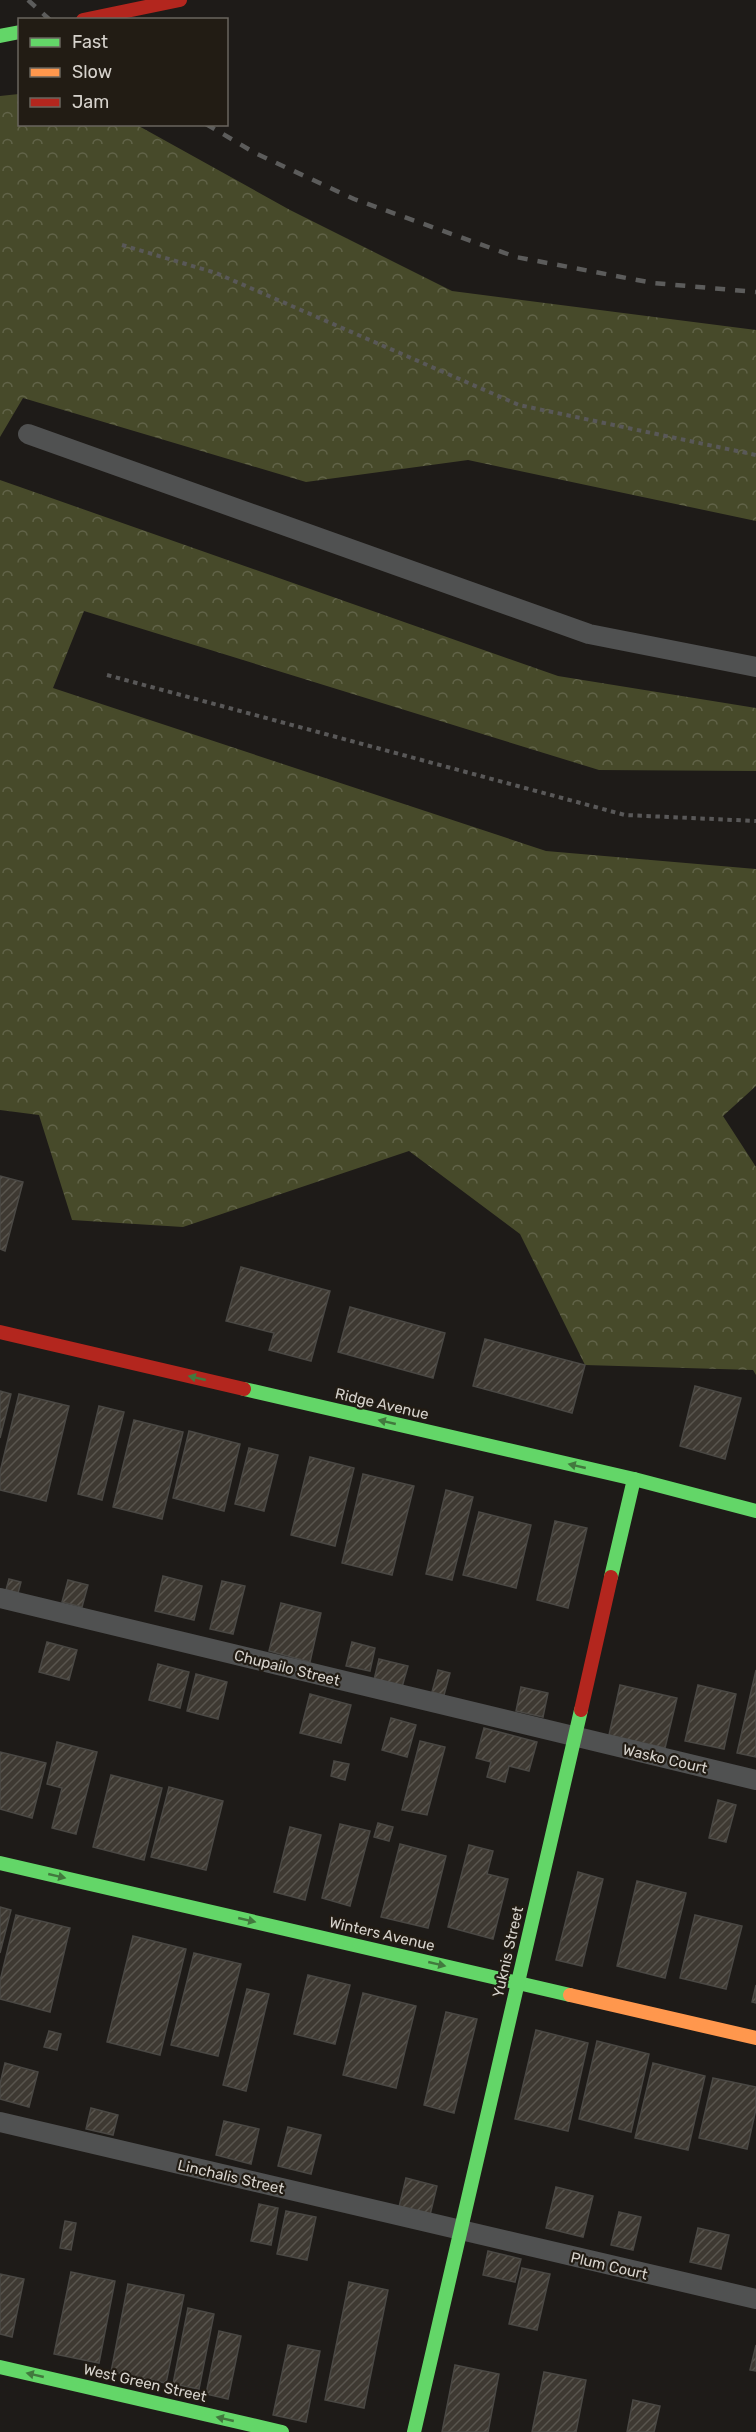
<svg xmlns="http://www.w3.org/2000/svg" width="756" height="2432" font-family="Rubik,sans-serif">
  <defs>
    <pattern id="forest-crowns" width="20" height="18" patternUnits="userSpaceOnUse" patternTransform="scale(1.5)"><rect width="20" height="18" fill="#474a2a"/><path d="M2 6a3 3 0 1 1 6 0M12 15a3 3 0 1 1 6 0" fill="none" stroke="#616348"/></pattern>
    <pattern id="building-hatch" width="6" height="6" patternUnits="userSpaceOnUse" patternTransform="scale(1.5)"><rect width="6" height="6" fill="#3e3932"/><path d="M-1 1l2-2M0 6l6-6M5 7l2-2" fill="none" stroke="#59554e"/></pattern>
  </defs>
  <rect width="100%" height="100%" fill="#1e1b18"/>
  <g fill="url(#forest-crowns)">
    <path d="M19 94 20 124 137 125 290 210 452 291 756 330V521L468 460 306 482 23 398 0 437V96Z"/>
    <path d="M0 480 558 676 756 708V771L599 770 84 611 53 688 546 851 756 869V1086L723 1116 756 1167V1375L753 1370 585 1365 520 1234 409 1151 183 1227 72 1220 39 1115 0 1110Z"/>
  </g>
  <g fill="url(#building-hatch)" stroke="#4a4844" stroke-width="1.5">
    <path d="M0 1176 23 1182 5 1251 0 1249Z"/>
    <path d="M241 1267 330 1291 311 1361 269 1350 274 1333 226 1321Z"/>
    <path d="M350 1307 445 1333 433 1378 338 1352Z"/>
    <path d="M485 1339 585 1365 572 1413 473 1386Z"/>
    <path d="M695 1386 741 1398 725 1459 680 1446Z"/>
    <path d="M0 1391 11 1394 0 1438Z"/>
    <path d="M19 1394 69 1406 46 1501 0 1490V1472Z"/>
    <path d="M99 1406 124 1412 102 1500 78 1494Z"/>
    <path d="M134 1420 183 1432 162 1519 113 1507Z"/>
    <path d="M189 1431 240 1444 224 1511 173 1498Z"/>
    <path d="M249 1448 278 1455 264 1511 235 1504Z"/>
    <path d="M310 1457 354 1468 335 1546 291 1535Z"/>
    <path d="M363 1474 414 1486 392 1575 342 1563Z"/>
    <path d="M446 1490 473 1497 452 1580 426 1574Z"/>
    <path d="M479 1512 531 1525 516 1588 463 1575Z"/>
    <path d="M555 1521 587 1528 568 1608 537 1600Z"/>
    <path d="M163 1576 202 1586 194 1620 155 1611Z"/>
    <path d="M9 1579 21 1582 18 1593 6 1590Z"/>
    <path d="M68 1580 88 1585 82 1607 62 1602Z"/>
    <path d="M222 1581 245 1586 233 1634 210 1629Z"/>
    <path d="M281 1603 321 1613 310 1662 269 1651Z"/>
    <path d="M47 1642 77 1650 69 1680 39 1672Z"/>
    <path d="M352 1642 375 1648 370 1671 346 1666Z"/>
    <path d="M379 1659 408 1666 402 1687 374 1680Z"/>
    <path d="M158 1664 189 1672 180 1708 149 1700Z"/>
    <path d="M438 1670 450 1673 444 1695 432 1692Z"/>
    <path d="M756 1670V1757L737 1753Z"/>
    <path d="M196 1674 227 1682 218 1719 187 1711Z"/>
    <path d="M620 1685 677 1698 665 1748 609 1735Z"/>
    <path d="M698 1685 736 1694 724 1749 685 1741Z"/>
    <path d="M521 1687 548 1693 543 1717 516 1711Z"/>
    <path d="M310 1694 351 1705 341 1743 300 1733Z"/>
    <path d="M391 1718 416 1725 407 1757 382 1750Z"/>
    <path d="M484 1728 537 1742 529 1771 509 1766 505 1782 487 1777 491 1762 476 1758Z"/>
    <path d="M420 1741 445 1747 427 1815 402 1810Z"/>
    <path d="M57 1742 97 1752 76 1834 52 1828 62 1788 47 1784Z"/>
    <path d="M0 1752 46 1763 32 1818 0 1809Z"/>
    <path d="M334 1761 349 1764 345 1780 331 1776Z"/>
    <path d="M111 1775 162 1788 144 1860 93 1847Z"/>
    <path d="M169 1787 223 1801 206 1870 151 1857Z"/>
    <path d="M718 1800 736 1805 726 1842 709 1838Z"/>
    <path d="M378 1823 393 1827 389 1841 374 1837Z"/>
    <path d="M340 1824 370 1831 350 1906 322 1898Z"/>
    <path d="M290 1827 321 1835 305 1900 274 1892Z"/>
    <path d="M400 1844 446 1856 428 1928 381 1917Z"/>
    <path d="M469 1845 493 1851 487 1874 508 1879 493 1939 448 1927Z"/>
    <path d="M578 1872 603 1879 582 1966 556 1960Z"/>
    <path d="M637 1881 686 1893 665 1978 617 1966Z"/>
    <path d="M0 1907 11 1910 0 1953Z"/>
    <path d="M16 1915 70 1928 50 2012 0 1999V1981Z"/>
    <path d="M695 1915 742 1926 726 1989 680 1978Z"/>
    <path d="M133 1936 186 1949 160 2055 107 2042Z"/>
    <path d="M194 1953 241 1964 218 2056 171 2045Z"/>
    <path d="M308 1975 350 1985 335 2044 294 2034Z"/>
    <path d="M756 1985V2003L752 2002Z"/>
    <path d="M247 1989 269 1994 246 2091 223 2085Z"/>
    <path d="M363 1993 416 2006 396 2088 343 2075Z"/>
    <path d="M446 2012 477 2019 454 2113 424 2105Z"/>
    <path d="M536 2030 588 2043 568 2131 515 2119Z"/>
    <path d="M49 2031 61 2034 57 2050 44 2047Z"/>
    <path d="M597 2041 649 2054 631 2132 579 2119Z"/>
    <path d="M5 2063 38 2072 29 2107 0 2099V2084Z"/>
    <path d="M653 2063 705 2076 688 2150 635 2138Z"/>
    <path d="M713 2078 756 2087V2109L747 2149 699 2138Z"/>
    <path d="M91 2108 118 2115 113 2135 86 2129Z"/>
    <path d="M224 2121 259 2129 251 2164 216 2155Z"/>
    <path d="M288 2127 321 2135 311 2174 278 2166Z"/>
    <path d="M406 2178 437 2186 430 2215 399 2207Z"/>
    <path d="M556 2187 593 2196 583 2237 546 2228Z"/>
    <path d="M259 2204 278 2208 271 2245 251 2241Z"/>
    <path d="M286 2211 316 2217 307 2260 277 2254Z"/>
    <path d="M619 2212 641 2217 633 2250 611 2245Z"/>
    <path d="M65 2221 76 2223 71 2250 60 2248Z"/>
    <path d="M698 2228 729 2235 721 2269 690 2262Z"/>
    <path d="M488 2251 521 2259 515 2282 483 2275Z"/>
    <path d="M522 2268 550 2274 537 2330 509 2324Z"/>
    <path d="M71 2272 115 2281 99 2363 54 2354Z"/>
    <path d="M0 2274 24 2279 12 2337 0 2334Z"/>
    <path d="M349 2282 388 2290 364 2408 325 2400Z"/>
    <path d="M128 2284 184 2295 166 2383 111 2372Z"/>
    <path d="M188 2308 214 2314 199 2389 173 2384Z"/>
    <path d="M219 2331 241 2336 228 2399 206 2394Z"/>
    <path d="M288 2345 320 2351 306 2422 273 2415Z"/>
    <path d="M756 2345V2371L750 2370Z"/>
    <path d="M455 2365 499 2374 488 2432H442Z"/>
    <path d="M544 2372 586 2380 576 2432H532Z"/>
    <path d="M633 2400 660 2406 654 2432H627Z"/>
  </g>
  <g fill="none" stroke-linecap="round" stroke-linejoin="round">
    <g stroke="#595858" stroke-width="4" stroke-dasharray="4.5 4.5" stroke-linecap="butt">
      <path d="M122 245 216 273 519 405 756 455"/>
      <path d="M107 675 625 815 756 821"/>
    </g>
    <g stroke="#505151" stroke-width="20">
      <path d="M28 434 589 634 756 667"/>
      <path d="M0 1598 756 1780"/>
      <path d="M0 2122 756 2299"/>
    </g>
    <g stroke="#63d668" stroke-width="14">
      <path d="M0 36 20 32"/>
      <path d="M244 1389 634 1479 756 1511"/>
      <path d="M611 1577 634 1479"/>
      <path d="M0 1863 570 1995"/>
      <path d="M0 2367 282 2432"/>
      <path d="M414 2432 581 1710"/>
    </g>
    <path stroke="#ff974d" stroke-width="14" d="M570 1995 756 2038"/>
    <g stroke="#b3261e" stroke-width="14">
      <path d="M83 20 180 0"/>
      <path d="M0 1332 244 1389"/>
      <path d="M581 1710 611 1577"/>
    </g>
    <g stroke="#5c5c5b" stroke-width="4.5" stroke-dasharray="10 10" stroke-linecap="butt">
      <path d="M28 0 50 20"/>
      <path d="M206 124 255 153 354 199 516 257 653 283 756 292"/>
    </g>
  </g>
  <defs><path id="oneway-solid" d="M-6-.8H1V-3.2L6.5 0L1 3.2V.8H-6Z" transform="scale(1.5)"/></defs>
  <g fill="#42793e">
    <use href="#oneway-solid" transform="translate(197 1378) rotate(-167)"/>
    <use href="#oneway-solid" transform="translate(387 1422) rotate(-167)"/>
    <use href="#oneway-solid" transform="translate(577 1466) rotate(-167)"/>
    <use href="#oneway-solid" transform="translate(57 1876) rotate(13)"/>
    <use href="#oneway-solid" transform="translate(247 1920) rotate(13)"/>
    <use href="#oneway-solid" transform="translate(437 1964) rotate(13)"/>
    <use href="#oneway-solid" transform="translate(35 2375) rotate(-167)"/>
    <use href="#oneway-solid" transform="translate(225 2419) rotate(-167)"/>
  </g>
  <g text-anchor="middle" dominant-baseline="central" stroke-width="4.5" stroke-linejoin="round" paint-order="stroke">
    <g font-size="15" fill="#d7d3cd" stroke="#221c14">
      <text transform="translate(382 1404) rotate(13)">Ridge Avenue</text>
      <text transform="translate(287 1668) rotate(14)">Chupailo Street</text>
      <text transform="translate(665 1759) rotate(13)">Wasko Court</text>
      <text transform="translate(382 1934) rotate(13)">Winters Avenue</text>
      <text transform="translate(508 1952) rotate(-77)">Yuknis Street</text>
      <text transform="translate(231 2177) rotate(13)">Linchalis Street</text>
      <text transform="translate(609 2266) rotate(13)">Plum Court</text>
      <text transform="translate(145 2383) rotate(13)">West Green Street</text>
    </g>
  </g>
  <rect x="18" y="18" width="210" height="108" fill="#221c14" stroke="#6a655e" stroke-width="1.5"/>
  <rect x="30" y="38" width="30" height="9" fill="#63d668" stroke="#6a655e" stroke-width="1.5"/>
  <text x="72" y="48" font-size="18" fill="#d7d3cd">Fast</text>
  <rect x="30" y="68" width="30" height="9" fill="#ff974d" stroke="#6a655e" stroke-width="1.5"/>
  <text x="72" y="78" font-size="18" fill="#d7d3cd">Slow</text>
  <rect x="30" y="98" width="30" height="9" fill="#b3261e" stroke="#6a655e" stroke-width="1.5"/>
  <text x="72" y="108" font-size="18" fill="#d7d3cd">Jam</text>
</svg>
